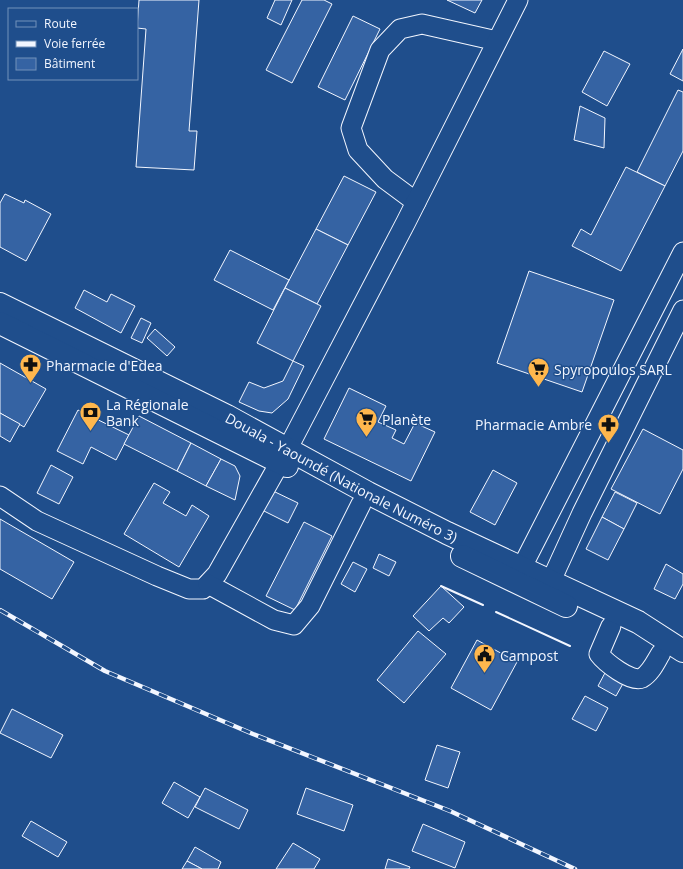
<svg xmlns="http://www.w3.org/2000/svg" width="683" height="869" font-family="'Open Sans',sans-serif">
  <rect width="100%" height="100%" fill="#1f4e8c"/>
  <g fill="#3563a3" stroke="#f2f6ff">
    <path d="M139 0H199L189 131H197L194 170 136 167 146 29 137 28Z"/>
    <path d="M275 0H292L281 25 267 18Z"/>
    <path d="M302 0H324L332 4 292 83 266 70Z"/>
    <path d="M447 0H482L475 13Z"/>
    <path d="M353 16 380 29 345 100 318 87Z"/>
    <path d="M683 49V81L670 74Z"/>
    <path d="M604 51 630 64 607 106 582 92Z"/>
    <path d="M678 90 683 92V151L665 186 637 172Z"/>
    <path d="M580 106 605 118 604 148 574 140Z"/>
    <path d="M626 167 665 186 621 271 572 246 581 229 591 235Z"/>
    <path d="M344 176 376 192 348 245 316 229Z"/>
    <path d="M5 194 24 203 25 200 51 214 26 261 0 247V203Z"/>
    <path d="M316 229 348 245 317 304 285 288Z"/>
    <path d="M230 250 289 280 273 310 214 280Z"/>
    <path d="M529 271 614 300 582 392 497 363Z"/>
    <path d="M285 288 321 306 293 361 257 343Z"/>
    <path d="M84 290 107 302 111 294 135 306 121 333 75 308Z"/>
    <path d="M141 318 151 323 142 343 131 338Z"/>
    <path d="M155 329 175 347 167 356 147 338Z"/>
    <path d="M293 361 304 366 288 399 272 413 259 411 239 402 249 382 264 388 283 381Z"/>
    <path d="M0 363 46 389 24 427 0 413Z"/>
    <path d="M349 388 386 406 378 422 396 430 392 438 404 444 415 423 435 432 411 481 324 439Z"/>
    <path d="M78 410 129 435 116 460 91 447 83 464 57 451Z"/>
    <path d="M0 413 20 424 10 442 0 436Z"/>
    <path d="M139 416 191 443 177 471 124 444Z"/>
    <path d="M643 429 683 450V469L660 514 611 489Z"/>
    <path d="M191 443 221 459 206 486 177 471Z"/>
    <path d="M221 459 235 466 240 476 235 500 206 486Z"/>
    <path d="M51 465 73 477 59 504 37 493Z"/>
    <path d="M493 470 517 483 495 525 470 512Z"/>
    <path d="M154 483 170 492 163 503 186 516 192 505 209 516 179 567 124 534Z"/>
    <path d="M271 490 298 503 288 523 262 510Z"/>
    <path d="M615 492 637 503 624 529 602 517Z"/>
    <path d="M602 517 624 529 608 560 586 549Z"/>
    <path d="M0 519 74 562 52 599 0 569Z"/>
    <path d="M304 522 332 536 295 610 266 596Z"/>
    <path d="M379 554 396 562 389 576 373 568Z"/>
    <path d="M353 562 367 569 355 592 341 584Z"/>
    <path d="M666 564 683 574V584L675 599 654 589Z"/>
    <path d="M441 586 464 607 449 623 443 618 429 631 413 616Z"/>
    <path d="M418 631 446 654 404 703 377 680Z"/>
    <path d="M477 640 517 662 491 710 451 688Z"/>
    <path d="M606 671 625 680 616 696 598 686Z"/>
    <path d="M585 696 608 708 596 731 572 719Z"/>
    <path d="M12 709 63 735 51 758 0 733Z"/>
    <path d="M437 745 460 752 448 788 425 780Z"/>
    <path d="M174 782 200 797 188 818 162 803Z"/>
    <path d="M205 788 248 810 239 829 195 807Z"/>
    <path d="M306 788 353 805 344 831 297 814Z"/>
    <path d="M31 821 67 842 58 857 22 836Z"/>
    <path d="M423 824 465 842 455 868 412 851Z"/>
    <path d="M293 843 320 859 314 869H276Z"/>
    <path d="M195 847 221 862 218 869H202L187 861Z"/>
    <path d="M388 859 410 867 409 869H385Z"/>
    <path d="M187 861 202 869H182Z"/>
  </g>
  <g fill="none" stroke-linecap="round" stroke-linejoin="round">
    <defs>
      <g id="minor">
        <path d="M416 202 385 179 358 150 351 128 380 50 400 29 422 24 497 41"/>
        <path d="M0 496 37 521 157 576 189 589H203L217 574 287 450 406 222 518 0"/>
        <path d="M517 581 522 567 683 252"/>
        <path d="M208 584 274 620 294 625 310 606 361 504"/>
        <path d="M545 594 582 513 683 310"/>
        <path d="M611 626 599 654C605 662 631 683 642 678 651 673 656 661 661 653"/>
      </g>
      <g id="highway">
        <path id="s1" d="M0 304 227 416 368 493 447 533 638 622 683 651"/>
        <path d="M0 323 287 466"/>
        <path d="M462 556 566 606"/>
      </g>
    </defs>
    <use href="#minor" stroke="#f2f6ff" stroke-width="21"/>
    <use href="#highway" stroke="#f2f6ff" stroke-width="24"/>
    <use href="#minor" stroke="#1f4e8c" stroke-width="19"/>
    <use href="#highway" stroke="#1f4e8c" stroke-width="22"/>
    <defs>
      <path id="rail" d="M0 610 105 671 253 734 450 811 575 869"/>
    </defs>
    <use href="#rail" stroke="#f2f6ff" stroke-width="4.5"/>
    <use href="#rail" stroke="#1f4e8c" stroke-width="3" stroke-dasharray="9" stroke-linecap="butt"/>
    <g stroke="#f2f6ff" stroke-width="2">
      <path d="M441 586 483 605"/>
      <path d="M496 612 570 646"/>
    </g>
  </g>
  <defs>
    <symbol id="pharmacy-pin" viewBox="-11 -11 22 30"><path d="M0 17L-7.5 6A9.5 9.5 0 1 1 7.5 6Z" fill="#ffb74d" stroke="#1f4e8c"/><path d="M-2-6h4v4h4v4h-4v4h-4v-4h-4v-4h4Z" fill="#111"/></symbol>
    <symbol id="supermarket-pin" viewBox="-11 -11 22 30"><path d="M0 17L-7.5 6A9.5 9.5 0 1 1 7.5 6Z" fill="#ffb74d" stroke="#1f4e8c"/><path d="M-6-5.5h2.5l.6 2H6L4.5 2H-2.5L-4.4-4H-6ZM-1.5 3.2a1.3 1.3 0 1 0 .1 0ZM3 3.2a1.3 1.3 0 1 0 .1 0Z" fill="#111"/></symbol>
    <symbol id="bank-pin" viewBox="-11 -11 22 30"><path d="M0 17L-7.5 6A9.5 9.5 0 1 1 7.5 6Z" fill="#ffb74d" stroke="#1f4e8c"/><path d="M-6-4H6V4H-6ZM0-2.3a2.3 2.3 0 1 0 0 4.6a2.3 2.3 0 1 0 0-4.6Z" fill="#111"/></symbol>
    <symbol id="civic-pin" viewBox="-11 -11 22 30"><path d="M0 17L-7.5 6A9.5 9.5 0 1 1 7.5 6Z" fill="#ffb74d" stroke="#1f4e8c"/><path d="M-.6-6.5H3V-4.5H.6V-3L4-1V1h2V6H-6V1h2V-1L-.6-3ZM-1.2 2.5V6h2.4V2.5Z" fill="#111"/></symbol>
  </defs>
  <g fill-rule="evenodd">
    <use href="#pharmacy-pin" x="18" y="352" width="25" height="34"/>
    <use href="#supermarket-pin" x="526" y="356" width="25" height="34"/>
    <use href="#bank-pin" x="78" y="400" width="25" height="34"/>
    <use href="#supermarket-pin" x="354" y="406" width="25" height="34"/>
    <use href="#pharmacy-pin" x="596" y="412" width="25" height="34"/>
    <use href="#civic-pin" x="472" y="642" width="25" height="34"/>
  </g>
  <g text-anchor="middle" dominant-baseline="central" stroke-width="3" stroke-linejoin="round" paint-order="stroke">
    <g font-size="14" fill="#f2f6ff" stroke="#1f4e8c" text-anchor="start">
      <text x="46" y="365">Pharmacie d'Edea</text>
      <text x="554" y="369">Spyropoulos SARL</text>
      <text x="106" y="404">La Régionale<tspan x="106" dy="16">Bank</tspan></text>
      <text x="382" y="419">Planète</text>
      <text x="592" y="424" text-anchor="end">Pharmacie Ambre</text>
      <text x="500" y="655">Campost</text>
    </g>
    <g font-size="14" fill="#f2f6ff" stroke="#1f4e8c">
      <text stroke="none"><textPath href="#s1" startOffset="383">Douala - Yaoundé (Nationale Numéro 3)</textPath></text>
    </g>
  </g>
  <rect x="8" y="8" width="130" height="72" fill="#1f4e8c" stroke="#7391ba"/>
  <rect x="16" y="21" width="20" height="6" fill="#1f4e8c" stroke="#7391ba"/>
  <text x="44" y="28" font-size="12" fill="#f2f6ff">Route</text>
  <rect x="16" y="41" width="20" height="6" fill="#f2f6ff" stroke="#7391ba"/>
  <text x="44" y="48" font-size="12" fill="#f2f6ff">Voie ferrée</text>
  <rect x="16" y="58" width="20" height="12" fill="#3563a3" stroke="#7391ba"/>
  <text x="44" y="68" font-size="12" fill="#f2f6ff">Bâtiment</text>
</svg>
